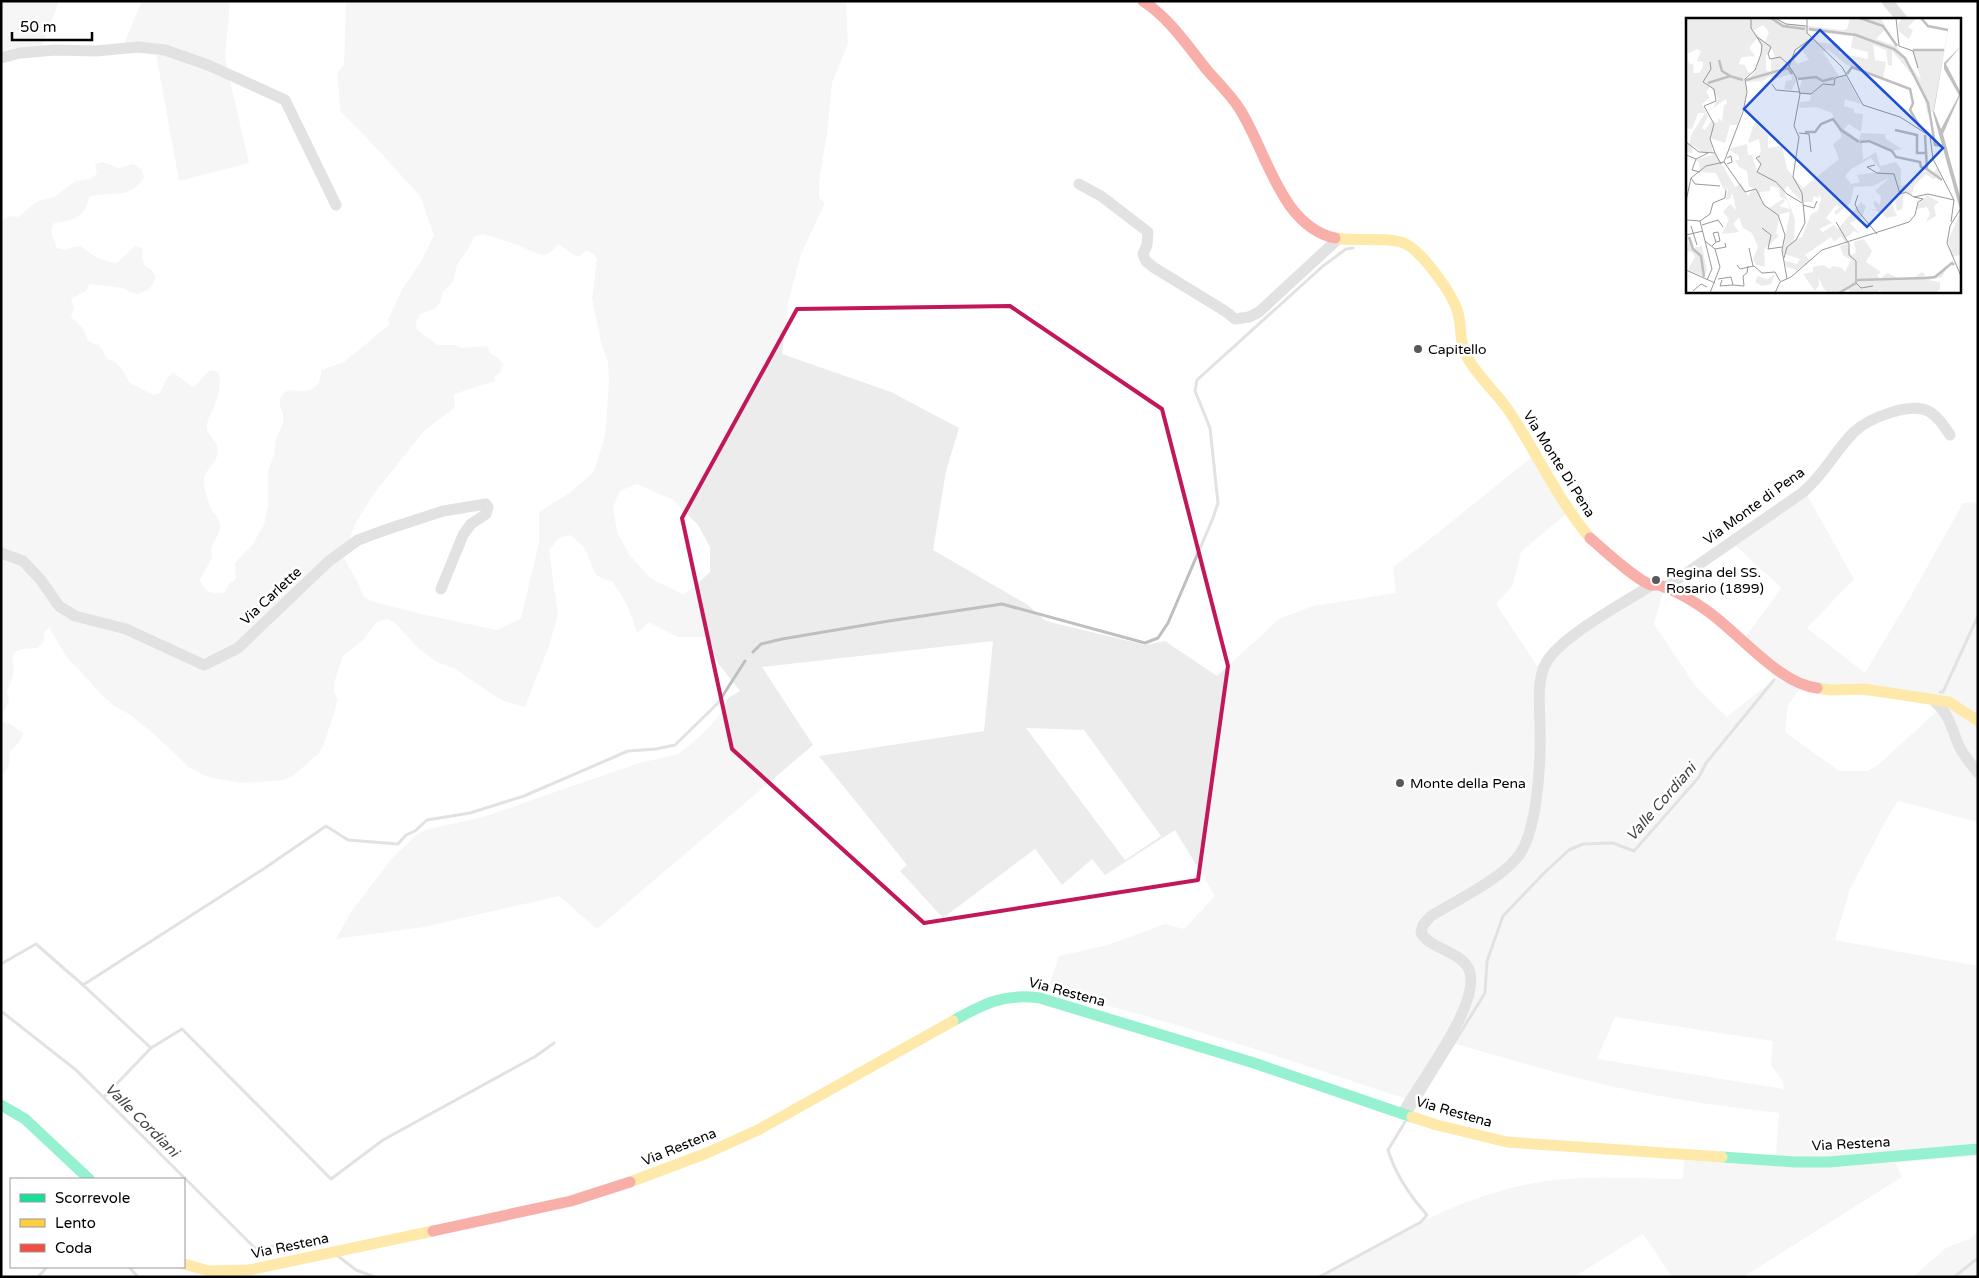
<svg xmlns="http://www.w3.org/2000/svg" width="1979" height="1278" font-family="'Varela Round',sans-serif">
  <rect width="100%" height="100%" fill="#fff"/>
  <g fill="#ececec" fill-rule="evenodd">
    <path d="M1 1H59L40 51 1 58Z"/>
    <path d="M142 1H230L225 59 249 163 179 181 155 49 122 48Z"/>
    <path d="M346 1H846L848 44 832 83 827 133 819 182V198L825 203 801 254 788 303 782 354 891 392 959 428 946 471 933 550 1028 605 1046 621 1145 645 1165 641 1217 676 1279 619 1313 606 1396 593 1393 567 1420 547 1532 457 1567 513 1521 552 1513 585 1496 604 1537 666 1549 653 1638 586 1648 576 1665 584 1654 624 1695 685 1727 717 1782 673 1741 643 1781 588 1735 545 1806 493 1854 579 1807 628 1865 673 1912 594 1963 503 1978 502V822L1898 801 1885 822 1850 889 1835 940 1978 966V1156L1895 1163 1902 1177 1743 1277H1672L1643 1234 1574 1277H1322C1385 1240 1452 1200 1524 1185 1576 1174 1631 1179 1683 1179L1684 1160 1775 1166 1779 1113C1734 1108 1689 1102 1644 1093 1578 1080 1513 1060 1448 1042L1409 1100C1289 1060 1170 1019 1047 991L1059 956 1108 945 1165 924 1184 929 1215 896 1175 830 1105 875 1092 859 1062 885 1035 849 943 918 900 871 907 865 819 756 984 731 993 641 762 667 813 745 597 929 559 896 424 927 336 939 351 912 393 857 415 836 425 830 483 817 639 763 679 754 700 736 718 717 728 698 740 691 717 662 709 637H678L649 622 637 633C630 610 626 601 612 581 591 577 594 570 587 553 584 545 576 540 570 535L559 538 549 550 558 615 549 646 525 707 504 701 487 691 454 668 439 663 420 650 394 622 387 619 377 622 363 640 343 656 335 680 334 692 338 700 324 744 318 754 293 776 283 780 243 783 208 777 190 768 154 734 129 714 114 706 101 694 66 656 49 627 44 633V641L38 648 21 649 14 653 12 661 14 668 13 677 7 691 9 699 7 707 1 714 2 220 9 216 18 217 38 201 55 197 75 181 91 179 97 173 95 164 103 162 119 168 134 164 142 170 144 178C127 202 112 190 89 197 86 216 72 222 54 223L51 231 57 248 66 250 73 247 81 246C90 255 104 262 117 263L135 246 143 249 142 257 144 265 152 270 156 277 153 285 146 291 138 294 130 292 123 288 90 284 86 291 71 299 74 307 71 317C75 321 80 325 83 329 89 340 84 341 99 345L108 359 115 362 121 368 130 383 153 395 160 393 167 378 173 372 193 387C201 382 203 375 211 370L219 372C221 383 219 395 215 405 212 412 207 419 207 427 207 437 218 440 218 450 219 462 204 469 204 480 203 486 209 505 212 510 215 515 220 519 220 526 220 540 208 541 212 558L200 580C204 592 213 595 225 592L229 584 236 579 235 563 253 544 265 522 268 505V471L274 455 276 439 283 423V414L280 406V398C282 396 283 393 285 392 291 388 296 391 302 391 315 392 322 382 321 370L344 362 390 324 388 320 403 288 421 262 434 235 420 196 364 135 341 112 337 74 344 65ZM483 234 515 244 538 254 546 255 553 250 558 244C566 248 570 254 579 257L586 250 593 253 597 259 592 298 601 343 608 362 609 382 605 436 594 471 571 492 539 512V543L521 618 497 630 421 614 371 601 364 597 357 581 344 558 354 526 372 496 424 431 455 407 454 394 495 381 494 377 500 372 503 364 498 358 491 354 487 346 462 348 455 345H438L417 330 416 322 420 314 436 308 441 301 442 293 453 281 457 265 467 251 475 236ZM637 484 673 500 698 525 710 547V572L697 584 683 594 650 578 629 554 617 532 613 507 620 491ZM1800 689 1928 702 1938 710 1879 764 1868 771H1839L1785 732 1788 705ZM1026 728 1084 730 1161 836 1125 860ZM1615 1017 1773 1041 1771 1065 1782 1080 1784 1089 1597 1059Z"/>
    <path d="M1 719 2 722 10 724 23 733 20 741 9 753C11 764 9 768 1 776Z"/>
    <path d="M1978 1232V1277H1913L1947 1247 1970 1239Z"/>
  </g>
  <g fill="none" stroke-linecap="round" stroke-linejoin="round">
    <g stroke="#bfbfbf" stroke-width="3">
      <path d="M753 652 761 644 782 639 889 621 1002 604 1145 643 1158 638 1168 623 1213 518 1218 503 1210 428 1195 391 1197 380 1323 266 1346 249 1353 248"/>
      <path d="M1940 692H1943L1978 616"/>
      <path d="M1 964 36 944 83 985 265 868 326 826 348 840 398 844 406 835 415 831 427 820 470 813 524 796 628 751 656 749 675 745 718 703 745 661"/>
      <path d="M83 985 151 1048"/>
      <path d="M1 1011 76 1070 256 1249 316 1239 320 1242"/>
      <path d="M104 1097 151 1048 182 1029 331 1179 383 1140 536 1056 554 1043"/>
      <path d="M1412 1111 1485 993 1487 961 1503 916 1544 873 1569 850 1583 844 1613 843 1634 851 1699 777 1706 763 1774 680"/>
      <path d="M338 1256 356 1270 375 1277"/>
      <path d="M129 1267 138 1277"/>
      <path d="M38 1277 47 1267"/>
      <path d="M1319 1277 1421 1222 1427 1215C1411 1197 1395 1173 1388 1150L1405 1122"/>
      <path d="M1954 1277 1978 1258"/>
    </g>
    <g stroke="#bebebe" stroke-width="11">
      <path d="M1887 1 1902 19"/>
      <path d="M1 58 20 53 55 50 96 51 138 47 165 50 208 65 285 100 336 205"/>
      <path d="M1079 184 1101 196 1148 232 1147 245 1143 254 1146 261 1153 267 1225 311 1235 319 1249 317 1259 312 1338 239"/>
      <path d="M1 553 23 561 40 579 59 606 75 616 126 629 204 665 238 648 329 561 358 540 385 530 443 511 486 504 488 507 486 514 471 524 463 535 441 589"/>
      <path d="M1665 588 1802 493C1823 476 1835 451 1854 432 1869 418 1911 401 1930 412 1938 417 1945 427 1950 435"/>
      <path d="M1934 701C1950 714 1951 728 1959 746 1964 756 1971 764 1978 773"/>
      <path d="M1403 1113C1418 1083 1488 997 1467 966 1456 950 1431 949 1421 933L1423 925 1431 916C1457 900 1497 881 1516 859 1538 836 1541 759 1540 727 1540 708 1536 681 1546 663 1560 637 1625 602 1652 585"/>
    </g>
    <g stroke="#16e098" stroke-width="11">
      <path d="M953 1021C983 1004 1004 993 1040 998L1254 1063 1412 1117"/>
      <path d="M1 1105 25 1119 89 1179"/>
      <path d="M1722 1157 1795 1162H1829L1978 1149"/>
    </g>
    <g stroke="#ffcf43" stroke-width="11">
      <path d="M1335 238C1354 242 1392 236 1406 244 1423 253 1453 294 1458 313 1462 327 1459 344 1467 357 1478 377 1496 392 1509 411 1537 453 1558 500 1590 538"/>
      <path d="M1817 688 1831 690 1864 689 1949 702 1978 721"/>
      <path d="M1412 1117 1437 1125 1507 1142 1722 1157"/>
      <path d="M630 1182 707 1153 758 1130 953 1021"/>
      <path d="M184 1264 209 1271 249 1270 433 1231"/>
    </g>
    <g stroke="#f24e42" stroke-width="11">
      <path d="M1143 1C1170 19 1187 45 1207 70 1218 83 1230 94 1239 108 1266 149 1280 226 1335 238"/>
      <path d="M1590 538C1605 551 1635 579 1651 585 1654 585 1656 585 1659 585 1675 590 1693 601 1706 610 1738 632 1779 684 1817 688"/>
      <path d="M433 1231 571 1201 630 1182"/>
    </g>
  </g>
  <path d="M0 0H1979V1278H0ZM1010 306 1162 409 1228 666 1198 880 924 923 732 749 682 518 797 309Z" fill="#fff" fill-opacity=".55" fill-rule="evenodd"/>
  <path fill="none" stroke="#c2185b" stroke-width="4" stroke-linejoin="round" d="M1010 306 1162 409 1228 666 1198 880 924 923 732 749 682 518 797 309Z"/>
  <g fill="#595959" stroke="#fff" stroke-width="2">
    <circle cx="1418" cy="349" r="5"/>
    <circle cx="1656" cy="580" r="5"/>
    <circle cx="1400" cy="783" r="5"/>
  </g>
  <g text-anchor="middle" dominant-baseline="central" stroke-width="5" stroke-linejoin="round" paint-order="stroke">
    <g font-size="14" fill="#000" stroke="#fff" text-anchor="start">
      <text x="1428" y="349">Capitello</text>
      <text x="1666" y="572">Regina del SS.<tspan x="1666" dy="16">Rosario (1899)</tspan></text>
      <text x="1410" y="783">Monte della Pena</text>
    </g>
    <g font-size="14" fill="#000" stroke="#fff">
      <text transform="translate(1559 464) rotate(58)">Via Monte Di Pena</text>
      <text transform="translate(1754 506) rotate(-36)">Via Monte di Pena</text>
      <text transform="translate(271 596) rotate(-43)">Via Carlette</text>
      <text transform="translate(1067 992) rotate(15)">Via Restena</text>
      <text transform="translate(1454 1112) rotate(16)">Via Restena</text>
      <text transform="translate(1851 1144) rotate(-3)">Via Restena</text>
      <text transform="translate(679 1147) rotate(-22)">Via Restena</text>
      <text transform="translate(290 1246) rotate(-12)">Via Restena</text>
    </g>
    <g font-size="15" font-style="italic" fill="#444" stroke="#fff">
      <text transform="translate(1661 802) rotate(-49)">Valle Cordiani</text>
      <text transform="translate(142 1120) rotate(45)">Valle Cordiani</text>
    </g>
  </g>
  <g transform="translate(1686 18)">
    <rect width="275" height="275" fill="#fff"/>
    <path d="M0 0H89L97 5 156 12 161 11 164 0H195L200 10 190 21 210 28 235 62 226 32H258L247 94 241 95 238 78 228 59 206 33V48L202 47 200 32 187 27 189 42 200 44 197 60 161 47 141 31 137 34 153 58 159 57 175 86 159 81 158 88 168 91V95L177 96 175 114 163 106 158 111 173 122 175 115 199 116 200 121 216 131 204 133 184 122 176 123 177 142 190 134 194 148 210 144 215 151V168L223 165 237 152 248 154 251 150 255 158 247 161 240 156 228 168 226 177 218 176 216 191 211 193 209 182 205 184 211 198 200 200 196 195 182 190 191 192 187 185 189 183 194 187 195 178 189 173 203 160 187 168 168 169 164 185 150 197 148 194 154 189 150 187 140 200 146 205 133 211 137 214 148 207 152 211 175 184 180 188 176 199 164 205 174 216 168 213 160 220 165 237 170 235 168 224 178 221 186 233 180 244 195 254 191 257 194 261 201 255 212 260 229 259 236 254 241 259 252 257 259 248 260 252 256 259 242 262 254 264V271L249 275H195L194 271 192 275H166L163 272 143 275 138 271 132 259 133 267 129 273 117 256 127 254V249L137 247 144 251 147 248 156 250 159 254 165 242 157 237 154 228 160 226 155 218 148 224 145 219 119 237 124 243 111 252 100 249 99 243 111 246 114 241 96 235 104 194 94 196 90 215 93 218 78 231 79 249 70 247 67 241 72 229 66 215 57 210 53 199 47 206 53 214 36 216 43 201 37 194 44 186 50 192 47 178 45 175V180L40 182 42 171 38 172 30 155 14 154 13 144 9 142 30 136 49 169 55 165 62 178 68 170 63 169 61 153 53 149 49 142H53V138L42 131 61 126 62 137H66L71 153 75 147 71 142 75 133 73 121 63 125 62 123 69 104 82 117V130L96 128 101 151 117 170 153 141 147 126 156 119 146 95 130 89 113 90 114 84 124 83 125 77 112 74 116 62 111 61 106 72 98 71 100 63 106 62 105 56 89 61 84 58 77 63 60 64 69 53 76 31 71 20 63 30 69 38 56 39 54 42 53 46 59 47 62 54 65 55 60 59V81L51 107H44L39 125 24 120 27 134H15L7 127 6 135 0 134V124L4 125 5 117 19 95H12L6 111 0 110ZM77 7 83 14 79 24 67 13ZM121 13 167 18 165 30 182 34V41L153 35 154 27 132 24ZM114 29 123 42 111 46 107 39ZM11 31 15 33 11 43 17 44V49L13 55H7L8 47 3 45 1 36ZM86 31 89 40 85 41V54L80 52V37ZM24 69 32 81 27 90 40 81 41 86 38 87 36 104 33 100 31 105 25 103 19 112 16 110 22 99 16 86 24 80 20 74ZM185 140 194 151 193 154 171 157 174 164 165 166 159 158 165 151ZM84 168 93 170 94 179 101 182 104 191 93 188 99 183 97 181 83 190 75 182 74 174 84 173ZM101 168 116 184H126L128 178 133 180V175L135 181 132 193 125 196 116 219 108 222 109 201 98 173ZM217 0H231L222 9 227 12 223 21 213 14 212 5ZM241 177 253 184 248 188 250 198 240 204 244 196 241 189 231 191 232 186ZM275 193V237L266 239 262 223ZM4 219 8 230 16 228 21 252 18 259 2 252 9 238 4 233 0 235ZM89 256 85 266 76 268 69 264 72 258 81 261Z" fill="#ececec" fill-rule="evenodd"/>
    <path d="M264 0 248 93 255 111 273 77 258 51V45L275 28 260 46 275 75 257 116 275 182V195L247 95Z" fill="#bfbfbf"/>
    <path fill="none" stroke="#bfbfbf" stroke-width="2.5" d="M85 0 97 8 119 11M174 0 197 8 211 28M235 0 242 8 262 12M123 11 170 17 208 31 219 40 242 85 249 127 256 128M227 32H258M33 42 36 53 44 58M161 56 166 49 224 71 227 85 224 92 234 109M112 61 130 59 137 63 148 60M60 62 102 50 106 56M22 65 44 58 57 62M209 112 231 117V135H239M119 114H129L135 106 147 101 155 112 173 124M239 117 241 151 256 162M174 124 183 123 206 133 210 139 234 144 235 149 241 151M3 219 7 231 15 238 18 259M171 262 240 260 249 259 266 245 268 247M153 275 170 265"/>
    <path fill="none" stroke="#999" stroke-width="1" d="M89 0 100 6 120 8M121 0V15L156 49 177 87 214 99 244 118 247 141 268 182M210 0 213 28 227 33 232 50M71 19 85 29 82 36 84 41 94 39 101 45 110 59 114 76 108 108 113 119 107 159 116 175 119 205 110 222 101 229 98 240M24 44 25 51 17 64 28 71 30 83 18 88 28 106 24 121 29 135M103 49 109 32 126 20M86 66 90 72 113 74M113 75 125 76 137 66 148 67 149 60 160 57M113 115 123 116 125 134M0 124 13 134 29 135 35 146M0 137 10 141 22 135M74 138 70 140 75 146 71 154 90 164 101 176 116 185M41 140 45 138 46 144 41 146M10 141 6 152 14 154M38 144 57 94 61 74 59 61 69 52 75 36 76 27 65 10V0M38 144 59 174 70 171 78 187 92 197 99 217 96 232 101 261M189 147 181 149 191 155 208 156 214 176 220 174 228 179M5 160 9 166 34 168M172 177 169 186 172 193 191 216M0 183 5 160 20 148 38 144M117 187 128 190 131 183M275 190 264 208 261 225 275 258M1 202 14 203 24 196 27 185 39 180 40 172M14 203 26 251 21 262M150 204 163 226V237L170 243V265L175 270 187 268M265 204 268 182M16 207 32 202 37 209M5 208 11 227M76 210 85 217 82 231 96 229M0 217 17 213M19 223 29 231 34 249 24 275M26 228 30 224 27 215 32 214 34 223 30 224M63 230 67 248M29 231 40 229 39 225M51 247 54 251 68 248 76 255 89 254 94 263M0 252 29 265M32 261 45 259 47 267 58 268 57 258 61 255 62 248M36 262 34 268 47 267M7 273 15 266 21 269M89 275 94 264 105 259 136 232 223 204 229 197 232 184 237 181 228 179 242 176 268 182"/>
    <path fill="#1d4ed8" fill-opacity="0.15" stroke="#1d4ed8" stroke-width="2.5" d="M134 12 257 130 181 209 58 91Z"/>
    <rect width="275" height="275" fill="none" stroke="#000" stroke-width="2.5"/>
  </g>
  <rect width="1979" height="1278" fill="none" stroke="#000000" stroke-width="5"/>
  <rect x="10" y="1178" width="175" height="90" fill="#ffffff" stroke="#999999"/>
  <rect x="20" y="1194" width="25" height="8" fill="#16e098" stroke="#999999"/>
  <text x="55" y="1203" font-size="15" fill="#000000">Scorrevole</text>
  <rect x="20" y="1219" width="25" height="8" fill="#ffcf43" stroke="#999999"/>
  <text x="55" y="1228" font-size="15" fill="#000000">Lento</text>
  <rect x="20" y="1244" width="25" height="8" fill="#f24e42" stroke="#999999"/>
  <text x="55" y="1253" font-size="15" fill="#000000">Coda</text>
  <path d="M12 32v8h80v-8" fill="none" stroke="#000000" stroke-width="2.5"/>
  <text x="20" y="32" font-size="15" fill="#000000" stroke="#ffffff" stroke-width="4" paint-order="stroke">50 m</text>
</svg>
